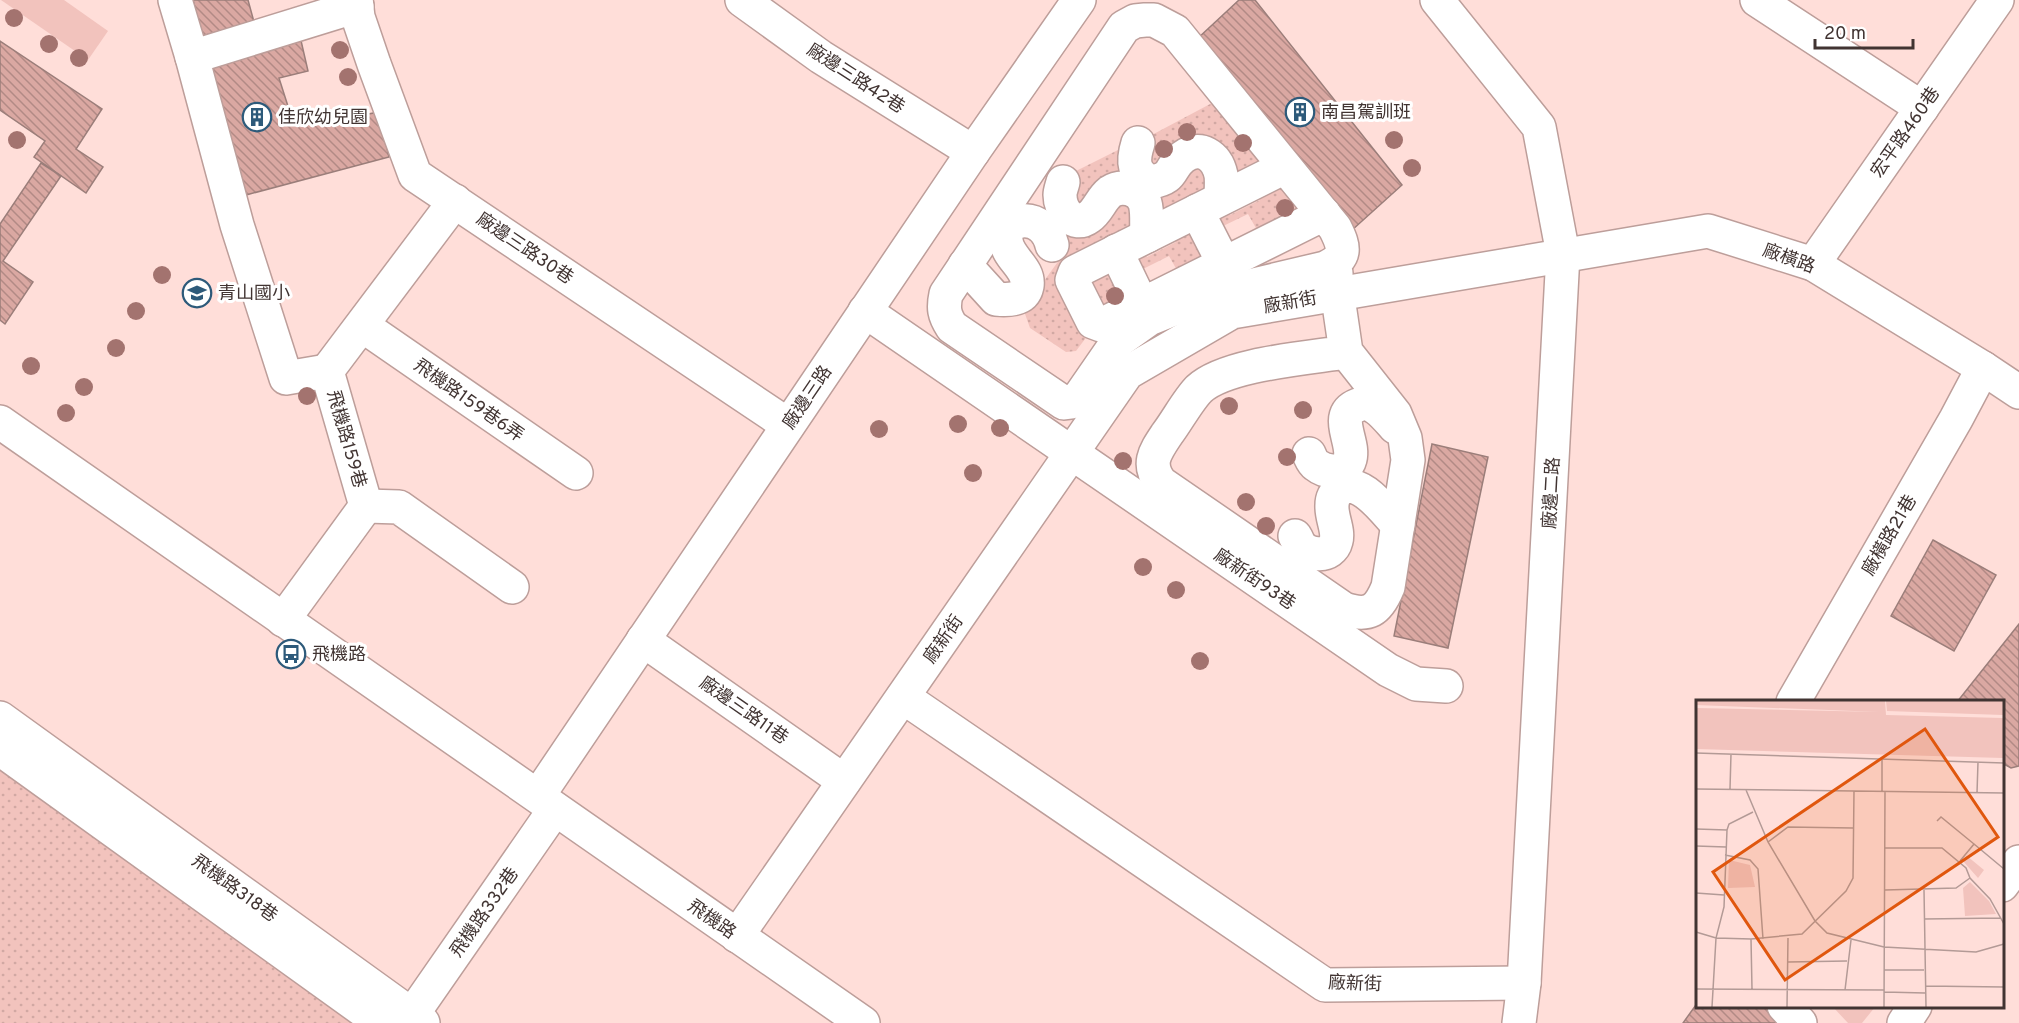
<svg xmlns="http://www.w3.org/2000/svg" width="2019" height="1023" viewBox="0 0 2019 1023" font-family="Overpass,'Noto Sans TC',sans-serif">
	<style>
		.grass { fill: url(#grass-dots) }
		.green { fill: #f2c3bd }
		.building { fill: url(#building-back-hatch); stroke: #9b7e7a; stroke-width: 1.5 }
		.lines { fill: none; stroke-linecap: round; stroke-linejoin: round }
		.minor-casing { stroke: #bd9e9a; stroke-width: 36 }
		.minor { stroke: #fff; stroke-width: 33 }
		.tree { fill: #a3736f }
		.labels { text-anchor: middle; stroke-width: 6; stroke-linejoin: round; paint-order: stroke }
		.street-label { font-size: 18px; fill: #413432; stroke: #fff }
		.poi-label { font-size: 18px; fill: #413432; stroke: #fff; text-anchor: start }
		.inset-road { fill: none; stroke: #b39a96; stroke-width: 1.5 }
		.view { fill: #e0570e; fill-opacity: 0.15; stroke: #e0570e; stroke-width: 3 }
		.inset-edge { fill: none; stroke: #413432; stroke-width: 3 }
	</style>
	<defs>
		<pattern id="grass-dots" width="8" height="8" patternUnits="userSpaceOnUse" patternTransform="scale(1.5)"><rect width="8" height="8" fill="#f2c3bd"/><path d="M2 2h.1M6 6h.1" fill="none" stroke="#d1a8a3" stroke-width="1.8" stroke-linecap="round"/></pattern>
		<pattern id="building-back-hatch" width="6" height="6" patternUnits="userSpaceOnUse" patternTransform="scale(1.5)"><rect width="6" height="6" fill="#daa8a2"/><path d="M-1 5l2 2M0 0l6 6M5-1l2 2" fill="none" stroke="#b28a85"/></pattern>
	</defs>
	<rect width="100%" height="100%" fill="#ffded9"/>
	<g class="grass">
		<polygon points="1212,103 1269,157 1229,183 1226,162 1150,169 1148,137"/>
		<polygon points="1126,146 1126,169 1077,209 1072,173"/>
		<polygon points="1200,164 1212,186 1156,221 1156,190"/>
		<polygon points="1284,174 1318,212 1257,230 1248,214 1219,228 1209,210 1224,203 1230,215 1260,200 1254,189"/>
		<polygon points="1127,196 1137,232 1068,268 1091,331 1076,351 1066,352 1030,328 1024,311 1028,303 1065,252 1061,232"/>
		<polygon points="1192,222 1209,257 1178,272 1169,256 1139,271 1130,253 1142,247 1147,257 1176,242 1172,233"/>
		<polygon points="1108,261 1134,298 1101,319 1080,276"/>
		<polygon points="0,764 359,1023 0,1023"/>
	</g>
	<g class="green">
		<polygon points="1,0 64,0 108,31 88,60"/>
		<polygon points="1833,1007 1875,1007 1862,1023 1848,1023"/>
	</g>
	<g class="building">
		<polygon points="193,0 248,0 254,22 202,36"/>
		<polygon points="1239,0 1255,0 1402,185 1351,231 1197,39"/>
		<polygon points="299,32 308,71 279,78 293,122 312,125 379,112 389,157 246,195 206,60"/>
		<polygon points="0,41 102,109 76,149 103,167 86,193 34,157 45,141 0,110"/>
		<polygon points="41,163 61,176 3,261 33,282 5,324 0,320 0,224"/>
		<polygon points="1432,444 1488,457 1448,648 1394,636"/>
		<polygon points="1933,540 1996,575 1954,651 1891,616"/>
		<polygon points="2019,624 2019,766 2011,768 2002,763 2002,702 1957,702"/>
		<polygon points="1698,1002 1698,1006 1784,1006 1803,1023 1683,1023"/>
	</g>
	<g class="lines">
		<g class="minor-casing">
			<g id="minor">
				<polyline points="175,0 192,57"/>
				<polyline points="356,0 358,17 374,64 415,175 788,425"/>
				<polyline points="742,0 821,57 973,152"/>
				<polyline points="1437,0 1539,127 1563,254 1524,983 1519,1023"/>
				<polyline points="1757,0 1922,108"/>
				<path d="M1145 20H1154L1175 31 1335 228C1345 248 1347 258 1325 268L1203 297 1149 319 1118 341 1080 396 1072 402 1064 403 952 327C944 315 943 308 946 294L1124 27 1135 21Z"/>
				<path d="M1138 143C1132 162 1133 173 1151 182 1176 178 1168 168 1183 157 1200 144 1217 156 1221 175 1222 182 1221 191 1221 198"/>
				<polyline points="1285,167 1075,272 1072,280 1093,322 1101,325 1324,214"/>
				<path d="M1063 182C1062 186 1060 191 1060 195 1060 210 1073 229 1089 217 1098 211 1101 199 1110 192 1122 184 1140 189 1145 203 1148 213 1146 226 1147 236"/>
				<polyline points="1197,211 1224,264"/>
				<polyline points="1116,251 1142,305"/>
				<polyline points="1813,264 1997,0"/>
				<path d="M965 265 996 299C1007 300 1024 301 1027 286 1030 268 1007 258 1006 240 1004 215 1044 212 1052 245"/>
				<path d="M1336 273V284L1346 352 1395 414 1405 438 1408 460 1388 587C1378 611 1369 617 1344 609L1161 483C1146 464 1155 452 1167 434 1177 421 1188 400 1199 389 1226 364 1308 358 1346 352"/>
				<polyline points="865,311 1388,670 1416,684 1446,686"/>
				<polyline points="363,326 576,473"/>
				<polyline points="327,371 286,378 237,225 192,57 357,6"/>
				<polyline points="0,422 863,1023"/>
				<path d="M1309 454C1311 458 1312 462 1316 465 1326 473 1346 475 1350 459 1355 441 1332 415 1358 405 1373 399 1386 417 1395 427"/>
				<polyline points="366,506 399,507 512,587"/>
				<path d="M1295 536C1297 539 1298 542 1299 544 1308 557 1332 558 1336 541 1339 530 1331 517 1332 505 1332 499 1335 493 1340 489 1360 476 1385 512 1398 525"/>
				<polyline points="283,620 366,506 327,371 455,201"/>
				<polyline points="643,640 844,781"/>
				<polyline points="903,697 1325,985 1524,983"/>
				<polyline points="1793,702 1956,419 1983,368"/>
				<polyline points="0,718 423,1023"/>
				<polyline points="0,749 381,1023"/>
				<polyline points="538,796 973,152 1079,0"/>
				<polyline points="2002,885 2019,862"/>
				<polyline points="737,936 1127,373 1232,312 1708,231 1813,264 1983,368 2019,392"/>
				<polyline points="1784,1006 1800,1023"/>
				<polyline points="412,1015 555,809"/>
				<polyline points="1904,1023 1915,1006"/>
			</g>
		</g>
		<use href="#minor" class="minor"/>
	</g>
	<g class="tree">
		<circle cx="14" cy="18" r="9"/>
		<circle cx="49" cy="44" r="9"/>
		<circle cx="340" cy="50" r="9"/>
		<circle cx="79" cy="58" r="9"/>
		<circle cx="348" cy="77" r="9"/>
		<circle cx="1187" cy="132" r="9"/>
		<circle cx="17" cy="140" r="9"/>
		<circle cx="1394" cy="140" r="9"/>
		<circle cx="1243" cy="143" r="9"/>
		<circle cx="1164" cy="149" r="9"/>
		<circle cx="1412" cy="168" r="9"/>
		<circle cx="1285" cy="208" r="9"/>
		<circle cx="162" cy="275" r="9"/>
		<circle cx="1115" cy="296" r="9"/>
		<circle cx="136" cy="311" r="9"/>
		<circle cx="116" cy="348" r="9"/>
		<circle cx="31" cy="366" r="9"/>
		<circle cx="84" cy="387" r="9"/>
		<circle cx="307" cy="396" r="9"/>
		<circle cx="1229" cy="406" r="9"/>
		<circle cx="1303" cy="410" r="9"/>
		<circle cx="66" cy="413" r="9"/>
		<circle cx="958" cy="424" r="9"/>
		<circle cx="1000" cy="428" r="9"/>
		<circle cx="879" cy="429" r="9"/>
		<circle cx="1287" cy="457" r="9"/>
		<circle cx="1123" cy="461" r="9"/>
		<circle cx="973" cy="473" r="9"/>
		<circle cx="1246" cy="502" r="9"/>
		<circle cx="1266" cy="526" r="9"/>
		<circle cx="1143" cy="567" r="9"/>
		<circle cx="1176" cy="590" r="9"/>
		<circle cx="1200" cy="661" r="9"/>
	</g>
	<defs>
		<g id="building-ring" transform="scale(1.5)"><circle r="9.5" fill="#fff" stroke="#2d5a7a" stroke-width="1.5"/><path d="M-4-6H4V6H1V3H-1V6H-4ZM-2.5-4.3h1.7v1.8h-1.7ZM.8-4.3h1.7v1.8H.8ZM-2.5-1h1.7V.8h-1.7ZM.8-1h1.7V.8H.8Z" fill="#2d5a7a"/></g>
		<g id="school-ring" transform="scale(1.5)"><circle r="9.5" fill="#fff" stroke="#2d5a7a" stroke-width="1.5"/><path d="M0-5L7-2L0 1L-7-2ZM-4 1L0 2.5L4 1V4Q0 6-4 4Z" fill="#2d5a7a"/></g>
		<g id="bus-ring" transform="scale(1.5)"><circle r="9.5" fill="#fff" stroke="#2d5a7a" stroke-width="1.5"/><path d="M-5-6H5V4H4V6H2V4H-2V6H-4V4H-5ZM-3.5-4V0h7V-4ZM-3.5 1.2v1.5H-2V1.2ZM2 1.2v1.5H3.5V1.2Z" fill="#2d5a7a"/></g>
	</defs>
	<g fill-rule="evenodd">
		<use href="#building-ring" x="1300" y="112"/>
		<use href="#building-ring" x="257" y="117"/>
		<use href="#school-ring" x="197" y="293"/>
		<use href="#bus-ring" x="291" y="654"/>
	</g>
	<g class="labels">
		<g class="street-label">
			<text transform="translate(856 78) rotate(33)" y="6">廠邊三路42巷</text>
			<text transform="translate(1905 132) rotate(-55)" y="6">宏平路460巷</text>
			<text transform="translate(525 248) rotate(34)" y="6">廠邊三路30巷</text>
			<text transform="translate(1789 258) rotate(20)" y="6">廠橫路</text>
			<text transform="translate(1290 302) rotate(-10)" y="6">廠新街</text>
			<text transform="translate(807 397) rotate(-56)" y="6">廠邊三路</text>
			<text transform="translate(469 400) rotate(35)" y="6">飛機路159巷6弄</text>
			<text transform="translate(347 439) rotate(74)" y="6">飛機路159巷</text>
			<text transform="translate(1551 493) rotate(-87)" y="6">廠邊二路</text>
			<text transform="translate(1889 535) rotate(-60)" y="6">廠橫路21巷</text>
			<text transform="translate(1255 579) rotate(34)" y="6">廠新街93巷</text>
			<text transform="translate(943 639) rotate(-55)" y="6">廠新街</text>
			<text transform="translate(744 710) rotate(35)" y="6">廠邊三路11巷</text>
			<text transform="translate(235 888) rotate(36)" y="6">飛機路318巷</text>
			<text transform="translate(484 912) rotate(-55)" y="6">飛機路332巷</text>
			<text transform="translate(712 919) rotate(35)" y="6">飛機路</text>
			<text transform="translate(1355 983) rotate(2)" y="6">廠新街</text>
		</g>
		<g class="poi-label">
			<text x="1321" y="118">南昌駕訓班</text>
			<text x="278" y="123">佳欣幼兒園</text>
			<text x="218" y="299">青山國小</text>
			<text x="312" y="660">飛機路</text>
		</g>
	</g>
	<g transform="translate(1696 700)">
		<rect width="308" height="308" fill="#ffded9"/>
		<path d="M0 1H189L190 15 307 18V58L0 49V8L184 12 0 5ZM190 1H307V15L191 11Z" fill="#f2c3bd"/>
		<path d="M271 156 288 170 282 178 267 161ZM33 160 54 165 59 187 32 188ZM274 182 293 201 300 214 269 216 267 188Z" fill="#f2c3bd"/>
		<path class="inset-road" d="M0 53 308 63M0 89 308 93M34 89 35 54M50 90 72 142 119 221 131 233 188 247 280 252 308 244M186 91V59M281 93 282 62M241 121 245 117 278 144 264 161M0 129 31 130 33 124 57 112M72 142 92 127 157 128M278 144 308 169M0 146 30 147M189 148H246L270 168 274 178 294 199 308 224M29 155 54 160 62 169 67 239M189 190 260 188 274 178M228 190 230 307M0 193 28 195M228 219 305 218M0 232 20 238 55 239 106 234 150 191 157 178 158 91M55 239 56 289M92 262 151 261M188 270H228M229 286 308 287M0 289 188 290M149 290 155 240M188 292 229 293M16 307 20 238 28 207 31 130M91 307 92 238M188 307 189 91"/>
		<path class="view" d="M229 29 302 137 89 280 17 172Z"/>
		<rect width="308" height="308" class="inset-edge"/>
	</g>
	<path d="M1815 39v9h98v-9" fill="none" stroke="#413432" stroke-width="3"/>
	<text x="1824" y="39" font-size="18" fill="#413432" stroke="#ffffff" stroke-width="4.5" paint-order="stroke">20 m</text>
</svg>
